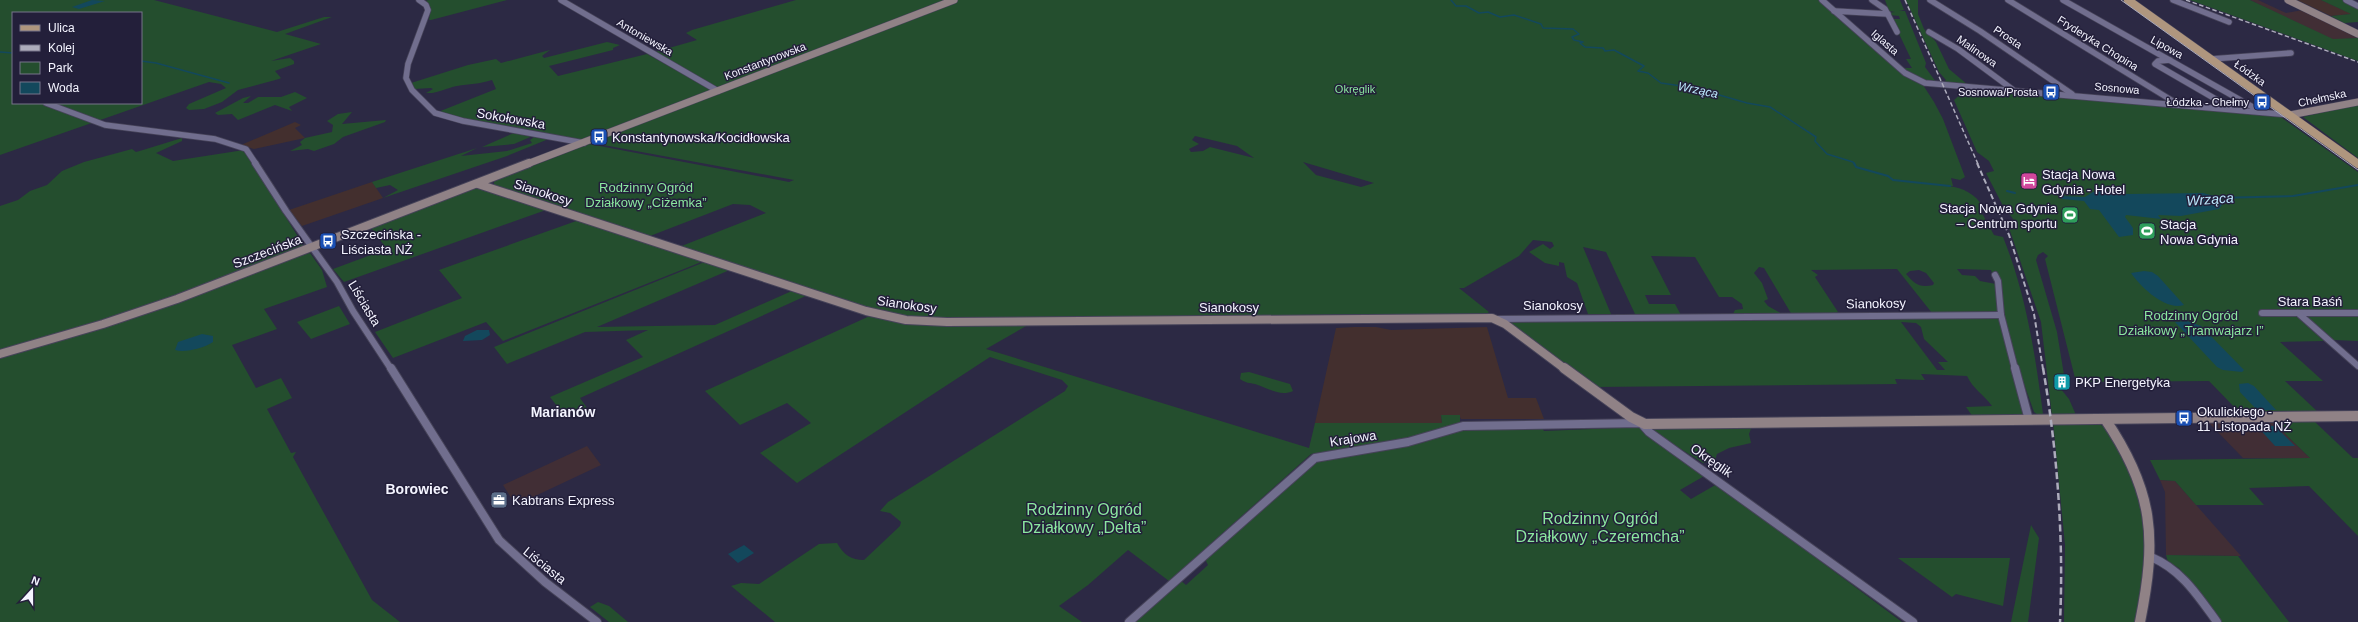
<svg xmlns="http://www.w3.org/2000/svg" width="2358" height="622" viewBox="0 0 2358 622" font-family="Helvetica,sans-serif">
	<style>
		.commercial { fill: #412e35 }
		.industrial { fill: #432f2e }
		.green { fill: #244e2e; fill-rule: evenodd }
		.water { fill: #13485c }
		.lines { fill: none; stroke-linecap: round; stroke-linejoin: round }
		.stream-far1 { stroke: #13485c; stroke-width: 1.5 }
		.stream { stroke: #13485c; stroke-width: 2 }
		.street-far2-casing { stroke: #464359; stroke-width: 7 }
		.street-far1-casing { stroke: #464359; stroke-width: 8 }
		.street-casing { stroke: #464359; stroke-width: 10 }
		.secondary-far2-casing { stroke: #464359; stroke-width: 8 }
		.secondary-far1-casing { stroke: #464359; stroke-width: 10 }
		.secondary-casing { stroke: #464359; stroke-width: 12 }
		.primary-casing { stroke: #464359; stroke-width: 9 }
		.street-far2 { stroke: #716e8e; stroke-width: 5.5 }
		.street-far1 { stroke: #716e8e; stroke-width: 6 }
		.street { stroke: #716e8e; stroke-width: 8 }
		.secondary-far2 { stroke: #908286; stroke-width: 7 }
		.secondary-far1 { stroke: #908286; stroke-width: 8 }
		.secondary { stroke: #908286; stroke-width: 10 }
		.primary { stroke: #af967e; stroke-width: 8 }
		.tram { stroke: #adacbc; stroke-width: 1 }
		.rail-far2 { stroke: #adacbc; stroke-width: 1.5; stroke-dasharray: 4.5 2.5; stroke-linecap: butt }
		.rail-far1 { stroke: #adacbc; stroke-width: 2; stroke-dasharray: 5.5 3; stroke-linecap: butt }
		.rail { stroke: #adacbc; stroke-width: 2.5; stroke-dasharray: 7 3.5; stroke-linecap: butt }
		.labels { text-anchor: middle; stroke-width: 3; stroke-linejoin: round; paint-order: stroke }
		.far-street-label { font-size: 11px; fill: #f4f4ff; stroke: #231f3a }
		.far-park-label { font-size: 11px; fill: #8be89f; stroke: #231f3a }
		.far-poi-label { font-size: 11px; fill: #f4f4ff; stroke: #231f3a; text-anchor: end }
		.far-water-label { font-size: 12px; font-style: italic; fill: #bbe8fc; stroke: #231f3a }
		.street-label { font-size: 13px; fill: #f4f4ff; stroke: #231f3a }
		.poi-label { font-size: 13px; fill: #f4f4ff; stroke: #231f3a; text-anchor: start }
		.park-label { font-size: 13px; fill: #8be89f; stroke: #231f3a }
		.water-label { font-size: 14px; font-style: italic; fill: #bbe8fc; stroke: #231f3a }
		.neighbourhood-label { font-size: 14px; font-weight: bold; fill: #f4f4ff; stroke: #231f3a }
		.near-park-label { font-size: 16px; fill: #8be89f; stroke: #231f3a }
	</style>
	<rect width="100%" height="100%" fill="#2c2944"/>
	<g class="commercial">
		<polygon points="2250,0 2258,0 2286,13 2303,10 2358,38 2333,40"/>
		<polygon points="2272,421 2310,458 2243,458 2208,422"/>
		<polygon points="587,446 601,465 533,497 513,501 503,485"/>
		<polygon points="2160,480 2175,481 2241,556 2166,555 2165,492"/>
	</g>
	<g class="industrial">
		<polygon points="2297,0 2321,0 2352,14 2331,16"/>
		<polygon points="295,122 301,125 295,128 305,138 254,149 241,145"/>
		<polygon points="372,182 383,198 302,226 289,210"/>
		<polygon points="1354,327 1376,327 1391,330 1487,327 1508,398 1536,398 1544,419 1461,419 1459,415 1441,415 1442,423 1315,423 1336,328"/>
	</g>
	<g class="green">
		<path d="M0 0H154L277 32 324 17H332L285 34 321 44 271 61 290 58 294 61V64L275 71 281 78 279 79 238 90 222 102 204 109 189 110 186 108 189 104 226 88 221 84 209 82 0 155ZM13 13H141V103H13Z"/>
		<polygon points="429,0 507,0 431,20 429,20 431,8 425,1"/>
		<path d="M796 0H1818L1906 77 1923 85 1934 102 1943 119 1965 177 1960 180 1951 178 1953 186H1949C1963 188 1976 194 1983 207L1978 211 1983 215 1994 235 2003 237C2026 294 2035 353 2043 414L2038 415 2034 412 2023 381 2024 415 1973 417 1966 407 1992 406C1984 395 1973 389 1967 376L1921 374 1925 380 1895 379 1897 384 1594 387 1508 321 1956 317 2002 318 1932 313 1897 269 1811 270 1818 275 1815 277 1838 312 1833 314 1792 315 1764 268 1759 267 1754 273 1762 283 1768 299 1764 301 1768 306 1782 314H1733L1735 310 1743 309 1742 304 1732 297H1719L1695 257 1651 256 1671 295H1645L1649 304H1675L1681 315 1635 314 1606 252 1583 247 1611 314H1588L1577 283 1567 277 1564 263 1559 262V266L1545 263 1529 252 1543 244 1550 249 1554 246 1552 242 1533 240 1519 256 1464 288H1459L1489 312 1484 316H1382L1368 314 1295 315 1291 317 918 318 879 311 679 247 766 213 750 205 733 204 650 236 494 186V182L499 179 589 144 789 182 794 180 473 121 438 112 496 89 492 80C480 84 469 84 457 86 446 88 437 94 426 93L433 89 431 88 414 89 411 83 468 65 496 59 501 63 550 50 542 56 544 58 607 42 620 45 613 48V50L549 66 558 76 647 54 699 83 704 81 655 52 697 40 686 33 692 30ZM1195 136 1237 146 1254 158 1210 147 1203 151 1191 152 1189 149 1199 144 1192 140ZM1303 162 1374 183 1361 187 1316 175ZM1957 269 1991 270 1996 284 1980 281 1975 276 1962 275ZM1919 270 1926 273 1934 283 1933 285C1919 288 1915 284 1906 274L1910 271ZM1901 322 1916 323 1921 327 1924 339 1948 362H1938L1945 370H1937Z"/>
		<polygon points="1885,0 1900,0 1904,10 1899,11 1905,11 1926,63 1925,67 1936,82 1921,80 1902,68 1912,68 1906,59 1911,59 1892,19 1900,19 1899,16 1890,15 1888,13 1895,12 1889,11"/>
		<polygon points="1906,0 1918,0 1918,14 1924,29 1936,42 1949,69 1968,85 1943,83 1946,80 1939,72"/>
		<polygon points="2190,0 2250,0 2333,39 2358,38 2358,61"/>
		<polygon points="2321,0 2344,0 2358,7 2358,22 2344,23 2331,16 2351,14"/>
		<polygon points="1967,89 2278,115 2358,172 2358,309 2260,311 2266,316 2297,317 2324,341 2280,342 2323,381 2285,381 2319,413 2241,414 2209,381 2076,382 2045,259 2048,256 2043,252 2038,255 2036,260 2057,332 2065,381 2059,379 2058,382 2064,385 2060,388 2069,399 2076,415 2052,416 2041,322 2007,222 2016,223 2002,204 1986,173 1994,171 1989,161 1977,152 1954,100 1961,94 1959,90 1969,94"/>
		<polygon points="295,92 307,98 289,107 292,111 275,105 238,120 232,114 218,115 215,113 243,98 251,96 243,103 248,103 258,97 281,97"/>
		<polygon points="2358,104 2358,158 2303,117"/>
		<polygon points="352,112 342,124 386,120 385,122 343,137 334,144 314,151 308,149 290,151 302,145 300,142 305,138 332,132 333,125 327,121 338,114"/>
		<polygon points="516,132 535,135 514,144 482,147"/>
		<polygon points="537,135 551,138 507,156 383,198 398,190 390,185 376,188 372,182 477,148 461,156 507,151 532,143 530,140"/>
		<polygon points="182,138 182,141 156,153 173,161 244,150 305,248 288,259 310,253 322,270 327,287 264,309 277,329 232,345 256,388 281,378 292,398 267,409 291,453 296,452 293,457 372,600 400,622 0,622 0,206 18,200 30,191 47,185 62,171 84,162 132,149 136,152 143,150"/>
		<polygon points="476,188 546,210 344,282 333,269 387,249 370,227"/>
		<polygon points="579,220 704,261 503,341 486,322 393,358 375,332 462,298 439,270"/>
		<polygon points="707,261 732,269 597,327 715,325 794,290 808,295 580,398 587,408 566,418 550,397 643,357 626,340 648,330 585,332 507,364 494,347"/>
		<polygon points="339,306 350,324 311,339 297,322"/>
		<polygon points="2358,314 2358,341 2334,340 2306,316"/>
		<path d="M872 315 1028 325 986 349 1309 448 1315 423H1442L1441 415H1460V424L1415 437 1311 454 1169 581 1128 550 1088 585 1059 606 1082 622H775L731 586 741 583 759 584 819 544 837 543C844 555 851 560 864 560L900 526 901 522 890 513 880 511 888 502 1065 391 1068 386 1062 380 990 357 797 483 760 453 811 423 787 403 740 425 705 391Z"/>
		<path d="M1249 372 1290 384 1293 391C1280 397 1268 388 1255 384 1250 383 1245 383 1240 379L1241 373Z"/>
		<polygon points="2053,421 2098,423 2104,427 2123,455 2144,509 2146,566 2135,622 2064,622 2065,545"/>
		<polygon points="2272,421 2315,422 2353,458 2358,458 2358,536 2309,486 2249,488 2264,505 2196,505 2175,481 2160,480 2150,460 2310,458"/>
		<polygon points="1649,426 1752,426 1749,434 1751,443 1729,448 1717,454 1715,460 1703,463 1649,429"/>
		<polygon points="1640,427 1706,475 1680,490 1691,499 1717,484 1902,622 1131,622 1179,579 1186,585 1208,565 1205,559 1319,459 1422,443 1462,428 1542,428 1544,431"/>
		<polygon points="2031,525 2039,538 2028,622 2011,622"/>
		<polygon points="2166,555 2238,556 2289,622 2221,622 2179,568 2168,562"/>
		<polygon points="1898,558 2010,558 2003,606 1956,594 1952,597"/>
		<polygon points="598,602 609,606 628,622 609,622 590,607"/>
	</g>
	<g class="water">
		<polygon points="92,0 105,1 79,9 72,7"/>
		<polygon points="2100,191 2128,194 2203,193 2215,196 2222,205 2219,209 2181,216 2158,215 2161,219 2126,215 2125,217 2133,228 2133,235 2119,237 2099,210 2090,209 2084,201 2062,199 2059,196 2085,197 2093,192"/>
		<path d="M2144 271 2152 272 2158 276 2184 305C2165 311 2141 287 2131 273Z"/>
		<polygon points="2187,321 2201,326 2244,370 2242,372 2223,370 2217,367 2175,322"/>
		<polygon points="477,330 489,330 490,335 482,340 463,341 465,336"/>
		<path d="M202 334 213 336V342C204 348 185 353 175 350L178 342Z"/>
		<polygon points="2248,383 2254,386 2276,410 2257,410 2240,392 2239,384"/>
		<polygon points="2256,425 2275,426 2295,446 2275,446"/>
		<polygon points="744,545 754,553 738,563 728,554"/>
	</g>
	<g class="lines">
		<g class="stream-far1">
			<polyline points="1451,0 1456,6 1466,6 1479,13 1488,12 1500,17 1514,15 1541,24 1543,28 1573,29 1579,34 1572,37 1574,40 1583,42 1580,43 1585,47 1603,48 1605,51 1614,50 1644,66 1638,71 1648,73 1661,83 1695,88 1747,103 1770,107 1816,137 1815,141 1827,154 1853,162 1854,164"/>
			<polyline points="0,52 13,53"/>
			<polyline points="141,61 156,63 229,83"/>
		</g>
		<g class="stream">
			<polyline points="1854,163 1856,167 1888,176 1893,180 1950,186"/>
			<polyline points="2007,191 2015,193"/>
			<polyline points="2214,198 2293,196 2358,185"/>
		</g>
		<g class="street-far2-casing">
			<g id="street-far2">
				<polyline points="419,0 426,5 428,10 408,64 406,78 412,90 435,113 463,121 584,143"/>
				<polyline points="561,0 718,91"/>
				<polyline points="1822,0 1905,73 1925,83 2290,115"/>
				<polyline points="1872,0 1885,9 1897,32"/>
				<polyline points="1930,0 1980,31 2072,94"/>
				<polyline points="2008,0 2176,103"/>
				<polyline points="2063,0 2258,110"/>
				<polyline points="2173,0 2229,22"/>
				<polyline points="2346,0 2358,6"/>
				<polyline points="1834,11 1888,14"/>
				<polyline points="1929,32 1958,49 2012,89"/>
				<polyline points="2211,59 2291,53"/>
				<polyline points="2170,60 2158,61 2155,64 2231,108"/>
				<polyline points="46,103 105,125 215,139 246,149 256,164"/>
			</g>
		</g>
		<g class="street-far1-casing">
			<g id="street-far1">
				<polyline points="255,163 286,211 337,282 353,311 391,369"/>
				<polyline points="1995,275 1998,281 2001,315 2015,369"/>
				<polyline points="2262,313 2358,313"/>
				<polyline points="2298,313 2358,366"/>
				<polyline points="1496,319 2001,315"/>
			</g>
		</g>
		<g class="street-casing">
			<g id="street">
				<polyline points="391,368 499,540 545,582 597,622"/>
				<polyline points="2015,368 2029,420"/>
				<path d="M2151 557C2182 570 2198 596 2217 622"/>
				<polyline points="1129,622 1315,458 1408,442 1463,426 1641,423 1649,432 1913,622"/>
			</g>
		</g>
		<g class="secondary-far2-casing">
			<g id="secondary-far2">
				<polyline points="2288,0 2358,34"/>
				<polyline points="2290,115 2358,102"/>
				<polyline points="527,164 954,0"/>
			</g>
		</g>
		<g class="secondary-far1-casing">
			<g id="secondary-far1">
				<polyline points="478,184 866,311 906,320 947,322 1492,318 1505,324 1565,369"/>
				<polyline points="0,354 103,324 177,299 529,163"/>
			</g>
		</g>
		<g class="secondary-casing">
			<g id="secondary">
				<polyline points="1564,368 1631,417 1645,424 2358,416"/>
				<path d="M2105 419C2154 491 2157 538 2140 622"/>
			</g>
		</g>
		<g class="primary-casing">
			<polyline id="primary" points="2128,0 2358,164"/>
		</g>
		<use href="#street-far2" class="street-far2"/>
		<use href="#street-far1" class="street-far1"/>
		<use href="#street" class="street"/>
		<use href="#secondary-far2" class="secondary-far2"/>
		<use href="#secondary-far1" class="secondary-far1"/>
		<use href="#secondary" class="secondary"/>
		<use href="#primary" class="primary"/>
		<polyline class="tram" points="2121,0 2358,170"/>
		<g class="rail-far2">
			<polyline points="1905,0 1978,164"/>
			<polyline points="2186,0 2358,62"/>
		</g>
		<polyline class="rail-far1" points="1977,163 2009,235 2034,314 2043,369"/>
		<path class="rail" d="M2043 368C2057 449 2064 539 2060 622"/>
	</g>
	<defs>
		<g id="bus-square" transform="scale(0.9)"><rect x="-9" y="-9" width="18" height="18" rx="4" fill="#1a4fb4" stroke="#231f3a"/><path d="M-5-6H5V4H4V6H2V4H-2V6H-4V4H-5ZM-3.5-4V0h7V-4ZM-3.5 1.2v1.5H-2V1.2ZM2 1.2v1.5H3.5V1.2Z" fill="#fff"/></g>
		<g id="hotel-square" transform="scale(0.9)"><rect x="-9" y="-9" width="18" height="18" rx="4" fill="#d1479c" stroke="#231f3a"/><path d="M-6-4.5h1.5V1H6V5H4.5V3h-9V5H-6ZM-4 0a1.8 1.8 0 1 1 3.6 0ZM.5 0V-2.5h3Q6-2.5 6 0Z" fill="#fff"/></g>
		<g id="stadium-square" transform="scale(0.9)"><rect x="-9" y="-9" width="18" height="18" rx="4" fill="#2e9e5b" stroke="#231f3a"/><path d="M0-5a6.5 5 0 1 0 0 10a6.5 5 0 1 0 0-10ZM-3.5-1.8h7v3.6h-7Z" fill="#fff"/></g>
		<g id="building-square" transform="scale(0.9)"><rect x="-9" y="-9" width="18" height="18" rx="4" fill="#0f9aa8" stroke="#231f3a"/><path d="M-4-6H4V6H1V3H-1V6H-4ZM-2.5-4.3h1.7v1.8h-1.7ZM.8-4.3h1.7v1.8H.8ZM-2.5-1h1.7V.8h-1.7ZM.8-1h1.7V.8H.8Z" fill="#fff"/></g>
		<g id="office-square" transform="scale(0.9)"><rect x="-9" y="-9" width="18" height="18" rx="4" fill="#5c6f8a" stroke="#231f3a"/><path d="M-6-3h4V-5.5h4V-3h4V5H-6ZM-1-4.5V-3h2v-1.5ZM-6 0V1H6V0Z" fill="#fff"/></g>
	</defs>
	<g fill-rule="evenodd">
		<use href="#bus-square" x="2051" y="92"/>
		<use href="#bus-square" x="2262" y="102"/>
		<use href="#bus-square" x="599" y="137"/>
		<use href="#hotel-square" x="2029" y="181"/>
		<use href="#stadium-square" x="2070" y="215"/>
		<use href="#stadium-square" x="2147" y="231"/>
		<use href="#bus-square" x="328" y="241"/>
		<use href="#building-square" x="2062" y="382"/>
		<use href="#bus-square" x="2184" y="418"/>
		<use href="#office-square" x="499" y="500"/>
	</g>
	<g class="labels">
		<g class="far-street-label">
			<text transform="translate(645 37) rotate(30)" y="4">Antoniewska</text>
			<text transform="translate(2008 37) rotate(34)" y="4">Prosta</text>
			<text transform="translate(1885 42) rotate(41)" y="4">Iglasta</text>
			<text transform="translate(2098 43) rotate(32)" y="4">Fryderyka Chopina</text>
			<text transform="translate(2167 47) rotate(29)" y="4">Lipowa</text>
			<text transform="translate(1977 51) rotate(35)" y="4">Malinowa</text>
			<text transform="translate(765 61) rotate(-21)" y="4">Konstantynowska</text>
			<text transform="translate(2250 73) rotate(35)" y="4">Łódzka</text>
			<text transform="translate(2117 88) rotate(5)" y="4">Sosnowa</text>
			<text transform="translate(2322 98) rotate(-12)" y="4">Chełmska</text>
		</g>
		<g class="far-park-label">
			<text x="1355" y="93">Okręglik</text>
		</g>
		<g class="far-poi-label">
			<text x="2038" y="96">Sosnowa/Prosta</text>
			<text x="2249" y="106">Łódzka - Chełmy</text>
		</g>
		<g class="far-water-label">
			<text transform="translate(1698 90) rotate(12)" y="4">Wrząca</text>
		</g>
		<g class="street-label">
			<text transform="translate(511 118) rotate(10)" y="5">Sokołowska</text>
			<text transform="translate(543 192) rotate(18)" y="5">Sianokosy</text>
			<text transform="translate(267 251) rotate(-21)" y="5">Szczecińska</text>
			<text x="2310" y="306">Stara Baśń</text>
			<text transform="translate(365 303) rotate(59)" y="5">Liściasta</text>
			<text transform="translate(1876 303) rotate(-1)" y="5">Sianokosy</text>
			<text transform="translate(907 304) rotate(8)" y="5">Sianokosy</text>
			<text x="1553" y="310">Sianokosy</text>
			<text x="1229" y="312">Sianokosy</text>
			<text transform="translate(1353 438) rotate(-9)" y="5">Krajowa</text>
			<text transform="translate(1712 460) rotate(35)" y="5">Okręglik</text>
			<text transform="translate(545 565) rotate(39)" y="5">Liściasta</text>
		</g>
		<g class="poi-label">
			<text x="612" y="142">Konstantynowska/Kocidłowska</text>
			<text x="2042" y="179">Stacja Nowa<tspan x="2042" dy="15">Gdynia - Hotel</tspan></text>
			<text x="2057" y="213" text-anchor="end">Stacja Nowa Gdynia<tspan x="2057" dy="15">– Centrum sportu</tspan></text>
			<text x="2160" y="229">Stacja<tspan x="2160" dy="15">Nowa Gdynia</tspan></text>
			<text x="341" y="239">Szczecińska -<tspan x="341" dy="15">Liściasta NŻ</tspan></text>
			<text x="2075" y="387">PKP Energetyka</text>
			<text x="2197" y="416">Okulickiego -<tspan x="2197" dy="15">11 Listopada NŻ</tspan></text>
			<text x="512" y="505">Kabtrans Express</text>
		</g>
		<g class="park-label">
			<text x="646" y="192">Rodzinny Ogród<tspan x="646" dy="15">Działkowy „Ciżemka”</tspan></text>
			<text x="2191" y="320">Rodzinny Ogród<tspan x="2191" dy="15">Działkowy „Tramwajarz I”</tspan></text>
		</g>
		<g class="water-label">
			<text transform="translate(2210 199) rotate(-4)" y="5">Wrząca</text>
		</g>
		<g class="neighbourhood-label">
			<text x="563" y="417">Marianów</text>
			<text x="417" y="494">Borowiec</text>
		</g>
		<g class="near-park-label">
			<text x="1084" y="515">Rodzinny Ogród<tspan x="1084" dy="18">Działkowy „Delta”</tspan></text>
			<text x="1600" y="524">Rodzinny Ogród<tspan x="1600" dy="18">Działkowy „Czeremcha”</tspan></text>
		</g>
	</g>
	<rect x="12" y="12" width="130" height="92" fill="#231f3a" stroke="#777489"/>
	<rect x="20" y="25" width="20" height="6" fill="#af967e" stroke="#777489"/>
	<text x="48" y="32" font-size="12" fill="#f4f4ff">Ulica</text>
	<rect x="20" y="45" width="20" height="6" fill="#adacbc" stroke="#777489"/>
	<text x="48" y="52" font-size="12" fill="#f4f4ff">Kolej</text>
	<rect x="20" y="62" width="20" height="12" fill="#244e2e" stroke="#777489"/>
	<text x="48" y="72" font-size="12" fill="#f4f4ff">Park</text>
	<rect x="20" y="82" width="20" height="12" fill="#13485c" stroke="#777489"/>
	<text x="48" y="92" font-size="12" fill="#f4f4ff">Woda</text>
	<g transform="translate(32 590) rotate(21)" stroke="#231f3a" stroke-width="3" paint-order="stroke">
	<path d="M0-3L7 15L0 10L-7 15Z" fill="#f4f4ff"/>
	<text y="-6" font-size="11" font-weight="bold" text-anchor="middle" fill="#f4f4ff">N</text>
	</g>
</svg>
